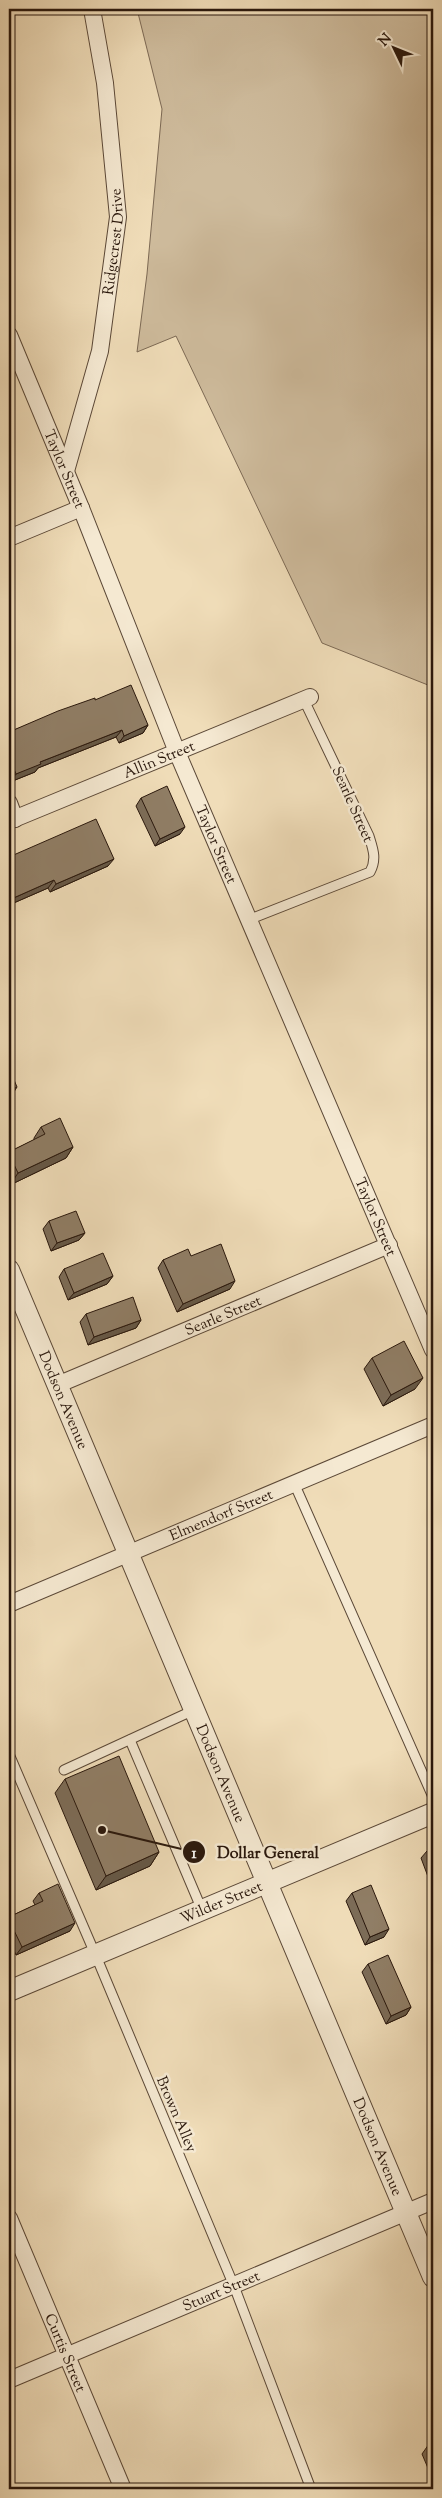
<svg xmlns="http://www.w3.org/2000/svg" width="442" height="2498" viewBox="0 0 442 2498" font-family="'Sorts Mill Goudy',serif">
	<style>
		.green { fill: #cebb9c; stroke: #7c6954 }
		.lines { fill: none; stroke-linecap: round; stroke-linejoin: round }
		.service-casing { stroke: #5b4837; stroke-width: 11 }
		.minor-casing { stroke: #5b4837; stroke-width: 18 }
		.tertiary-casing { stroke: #5b4837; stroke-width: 22 }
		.service { stroke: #f5e9d2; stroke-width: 9 }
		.minor { stroke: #f5e9d2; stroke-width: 16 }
		.tertiary { stroke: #f5e9d2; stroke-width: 20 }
		.wall { fill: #7c6c58; stroke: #29170c }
		.shaded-wall { fill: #655847; stroke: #29170c }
		.building { fill: #907e66; stroke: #29170c }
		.labels { text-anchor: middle; stroke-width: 5; stroke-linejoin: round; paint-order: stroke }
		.street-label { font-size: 15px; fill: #29170c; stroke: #f5e9d2 }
		.leader { fill: none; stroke: #29170c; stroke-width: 2 }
		.callout-dot { fill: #29170c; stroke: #f5e9d2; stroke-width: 2 }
		.mark-label { font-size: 15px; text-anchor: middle; font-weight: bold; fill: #fff }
		.callout-label { font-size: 16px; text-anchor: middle; font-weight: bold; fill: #29170c; stroke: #f5e9d2; stroke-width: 5; stroke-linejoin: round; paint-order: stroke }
	</style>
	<rect width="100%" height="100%" fill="#f0ddb9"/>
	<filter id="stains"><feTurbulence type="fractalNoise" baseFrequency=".004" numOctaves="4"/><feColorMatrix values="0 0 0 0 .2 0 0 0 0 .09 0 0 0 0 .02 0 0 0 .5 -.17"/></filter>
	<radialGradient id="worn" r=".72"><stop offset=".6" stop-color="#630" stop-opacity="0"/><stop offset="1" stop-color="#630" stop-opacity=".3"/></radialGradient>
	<polygon class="green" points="137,9 433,9 433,687 322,643 176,336 137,352 147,274 162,109"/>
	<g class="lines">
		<g class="service-casing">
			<g id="service">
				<path d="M248 920 370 872C377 859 373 849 369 836L304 700"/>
				<polyline points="294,1483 433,1797"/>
				<polyline points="130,1740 202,1910"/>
				<polyline points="9,1754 96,1956 234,2286 311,2489"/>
				<polyline points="64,1770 194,1710"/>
			</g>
		</g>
		<g class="minor-casing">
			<g id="minor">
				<path id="s1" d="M9 335 81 508 177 752 433 1350"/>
				<path id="s2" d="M66 471 100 351 118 217 105 83 92 9"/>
				<polyline points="9,538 81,508"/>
				<polyline points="9,803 15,819"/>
				<path id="s3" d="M9 821 310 697"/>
				<path id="s4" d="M57 1385 389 1245"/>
				<path id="s5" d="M9 1604 433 1425"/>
				<path id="s6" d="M9 2218 123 2489"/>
				<path id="s7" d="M9 2380 433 2201"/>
			</g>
		</g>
		<g class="tertiary-casing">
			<g id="tertiary">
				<path id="s8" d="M9 1270 433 2277"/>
				<path id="s9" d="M9 1991 433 1813"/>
			</g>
		</g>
		<use href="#service" class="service"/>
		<use href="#minor" class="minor"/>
		<use href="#tertiary" class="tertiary"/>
	</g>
	<g class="wall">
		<polygon points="95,700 148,725 143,733 119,743 116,737 38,768 35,772 10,782 9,778 9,732"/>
		<polygon points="141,798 180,834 155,846 136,806"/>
		<polygon points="9,857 108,866 50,892 48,888 9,905"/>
		<polygon points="41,1127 73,1147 66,1158 10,1185 9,1182 9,1152 34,1140 34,1138"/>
		<polygon points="49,1221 85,1233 79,1240 51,1251 43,1229"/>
		<polygon points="191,1256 230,1289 177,1312 158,1268 163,1260"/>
		<polygon points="64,1269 113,1276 107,1284 68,1300 59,1277"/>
		<polygon points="86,1314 141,1320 136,1328 88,1345 80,1322"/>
		<polygon points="372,1358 415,1389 383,1406 364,1369"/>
		<polygon points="65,1779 159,1852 150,1866 96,1890 55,1793"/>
		<polygon points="433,1848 433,1890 421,1858 427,1851"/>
		<polygon points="39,1893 70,1931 16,1955 9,1939 9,1917 35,1905 33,1901"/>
		<polygon points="352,1893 384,1937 365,1945 346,1901"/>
		<polygon points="368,1964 411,2007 406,2015 386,2024 362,1972"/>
		<polygon points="433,2442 433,2480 422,2454 429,2444"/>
	</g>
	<g class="shaded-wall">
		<polygon points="148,725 143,733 119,743 124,736"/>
		<polygon points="122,730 116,737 38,768 35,772 10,782 16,774 40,762"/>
		<polygon points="185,827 180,834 155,846 160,839"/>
		<polygon points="114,859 108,866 50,892 56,884"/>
		<polygon points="54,880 48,888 9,905 9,900"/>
		<polygon points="17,1087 12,1095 9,1096 9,1091"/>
		<polygon points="73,1147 66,1158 10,1185 18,1173"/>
		<polygon points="85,1233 79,1240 51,1251 57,1243"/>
		<polygon points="113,1276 107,1284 68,1300 74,1293"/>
		<polygon points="235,1281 230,1289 177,1312 183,1304"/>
		<polygon points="141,1320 136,1328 88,1345 94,1337"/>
		<polygon points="423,1378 415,1389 383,1406 391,1395"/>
		<polygon points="159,1852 150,1866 96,1890 106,1876"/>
		<polygon points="75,1923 70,1931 16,1955 22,1947"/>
		<polygon points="389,1929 384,1937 365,1945 370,1937"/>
		<polygon points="411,2007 406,2015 386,2024 391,2016"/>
	</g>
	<g class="building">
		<polygon points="131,685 148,725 124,736 122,730 40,762 41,764 16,774 9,756 9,732 58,711 95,698 95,700"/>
		<polygon points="167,786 185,827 160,839 141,798"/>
		<polygon points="96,819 114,859 56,884 54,880 9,900 9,857"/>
		<polygon points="9,1068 17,1087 9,1091"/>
		<polygon points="60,1118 73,1147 18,1173 9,1154 9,1152 45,1134 41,1127"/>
		<polygon points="76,1211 85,1233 57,1243 49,1221"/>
		<polygon points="221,1244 235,1281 183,1304 163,1260 188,1249 191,1256"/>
		<polygon points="103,1253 113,1276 74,1293 64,1269"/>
		<polygon points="133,1297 141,1320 94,1337 86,1314"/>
		<polygon points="404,1341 423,1378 391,1395 372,1358"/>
		<polygon points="119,1756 159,1852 106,1876 65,1779"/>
		<polygon points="433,1848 433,1868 427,1851"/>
		<polygon points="58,1884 75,1923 22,1947 9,1920 9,1917 43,1901 39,1893"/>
		<polygon points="371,1885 389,1929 370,1937 352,1893"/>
		<polygon points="388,1955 411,2007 391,2016 368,1964"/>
		<polygon points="433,2442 433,2455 429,2444"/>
	</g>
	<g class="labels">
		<g class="street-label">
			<text dy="5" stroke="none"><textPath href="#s2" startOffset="235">Ridgecrest Drive</textPath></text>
			<text dy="5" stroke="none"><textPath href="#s1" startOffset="145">Taylor Street</textPath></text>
			<text dy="5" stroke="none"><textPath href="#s3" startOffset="162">Allin Street</textPath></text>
			<text transform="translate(353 804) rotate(66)" y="5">Searle Street</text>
			<text dy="5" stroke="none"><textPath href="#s1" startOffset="550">Taylor Street</textPath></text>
			<text dy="5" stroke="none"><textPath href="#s1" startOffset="955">Taylor Street</textPath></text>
			<text dy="5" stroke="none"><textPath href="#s4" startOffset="180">Searle Street</textPath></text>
			<text dy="5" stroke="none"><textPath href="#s8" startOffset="141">Dodson Avenue</textPath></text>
			<text dy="5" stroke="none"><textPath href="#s5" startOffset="230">Elmendorf Street</textPath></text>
			<text dy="5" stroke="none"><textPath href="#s8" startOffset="546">Dodson Avenue</textPath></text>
			<text dy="5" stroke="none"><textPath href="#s9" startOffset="230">Wilder Street</textPath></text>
			<text transform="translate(177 2114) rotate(67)" y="5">Brown Alley</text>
			<text dy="5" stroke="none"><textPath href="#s8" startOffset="951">Dodson Avenue</textPath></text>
			<text dy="5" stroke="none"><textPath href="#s7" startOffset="230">Stuart Street</textPath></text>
			<text dy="5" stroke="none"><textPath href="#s6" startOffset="146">Curtis Street</textPath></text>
		</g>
	</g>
	<path class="leader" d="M102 1830L194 1852"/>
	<g class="callout-dot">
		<circle cx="102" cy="1830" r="5"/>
		<circle cx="194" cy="1852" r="12"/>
	</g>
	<g class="mark-label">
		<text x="194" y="1858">1</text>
	</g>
	<g class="callout-label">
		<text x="268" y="1858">Dollar General</text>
	</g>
	<rect width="442" height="2498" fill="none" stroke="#f0ddb9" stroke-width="30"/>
	<rect x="10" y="10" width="422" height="2478" fill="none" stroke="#29170c" stroke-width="2.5"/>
	<rect x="15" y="15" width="412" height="2468" fill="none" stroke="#29170c"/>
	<g transform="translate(394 48) rotate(313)" stroke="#f5e9d2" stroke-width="4" paint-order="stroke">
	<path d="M0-4L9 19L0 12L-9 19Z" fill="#29170c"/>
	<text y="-8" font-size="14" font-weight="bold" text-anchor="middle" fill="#29170c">N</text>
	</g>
	<rect width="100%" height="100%" filter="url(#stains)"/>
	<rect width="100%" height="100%" fill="url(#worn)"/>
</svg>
